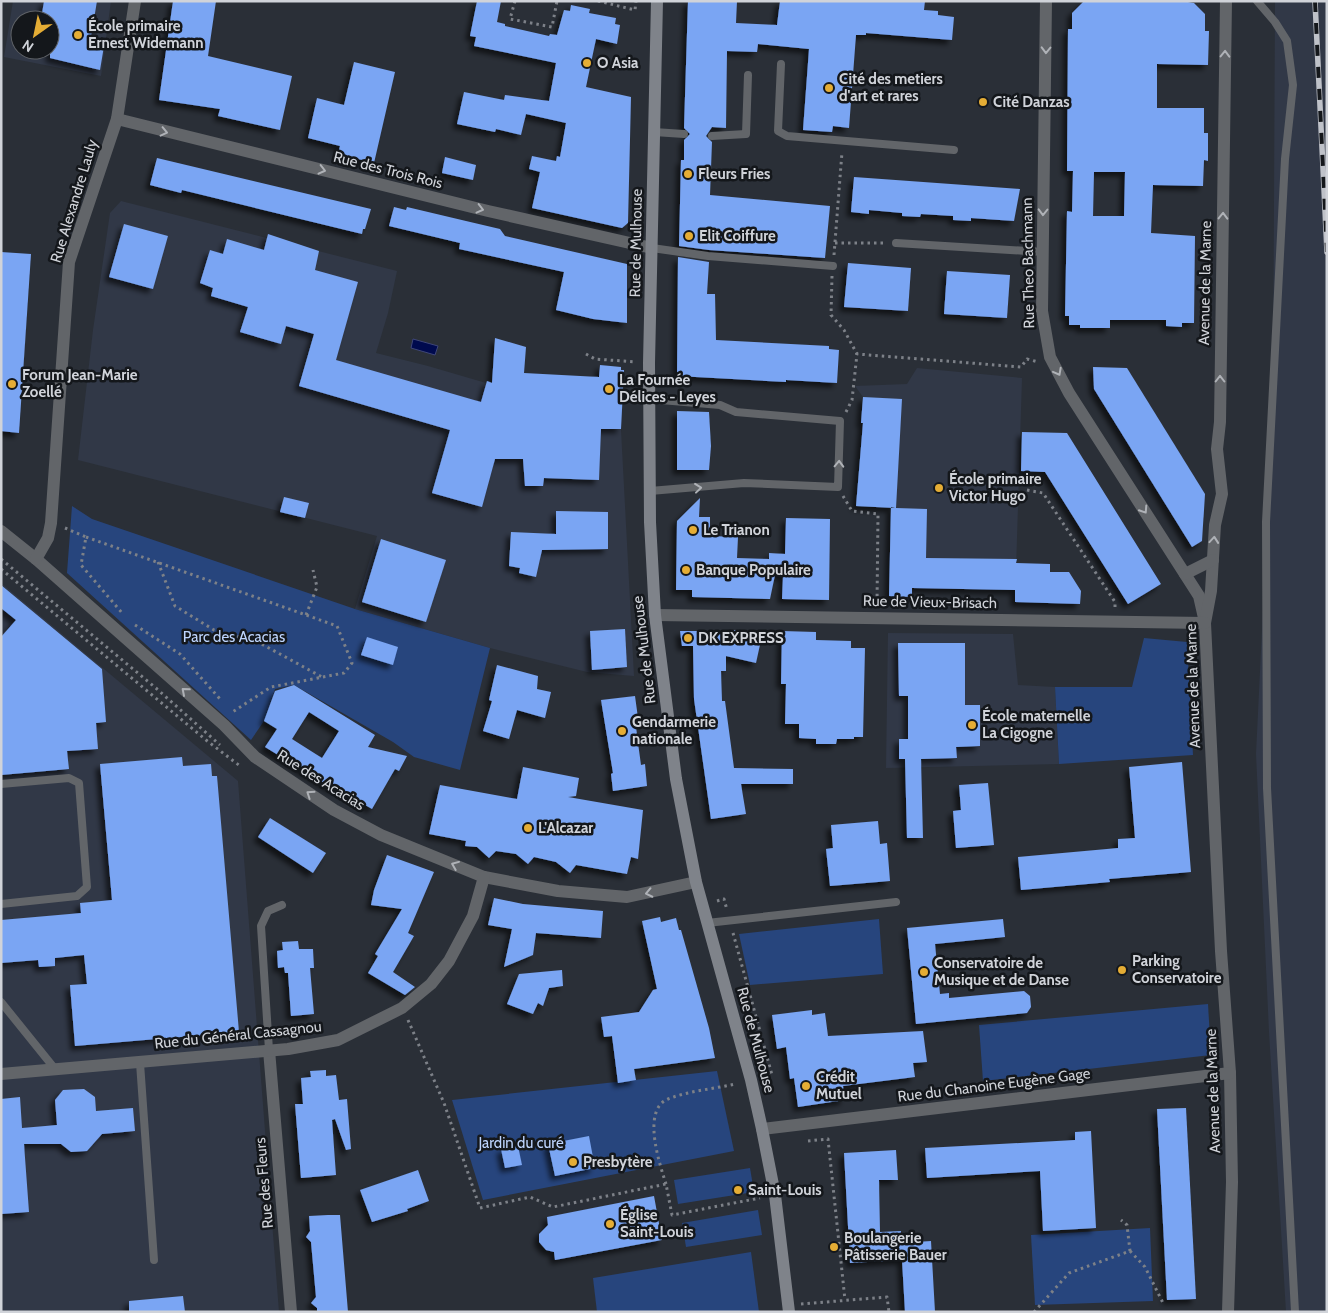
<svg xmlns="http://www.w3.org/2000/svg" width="1328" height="1313" viewBox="0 0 1328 1313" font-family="Cabin,sans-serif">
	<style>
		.built { fill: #313847; fill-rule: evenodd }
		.green { fill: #27457d }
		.water { fill: #000a4e; stroke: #3e4678 }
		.building { fill: #7aa5f3; fill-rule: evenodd; filter: url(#shadow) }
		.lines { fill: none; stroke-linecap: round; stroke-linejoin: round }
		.path { stroke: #7d8188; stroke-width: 3; stroke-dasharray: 2.5 4; stroke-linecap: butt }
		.lane { stroke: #626569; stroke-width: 8 }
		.street { stroke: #626569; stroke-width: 12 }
		.secondary { stroke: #7f838a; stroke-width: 12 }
		.rail-casing { stroke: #bfc2c9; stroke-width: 5.5 }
		.rail { stroke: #14171b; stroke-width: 4; stroke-dasharray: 11; stroke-linecap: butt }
		.oneway { stroke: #afb2b7 }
		.poi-dot { fill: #e5ad35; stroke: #14171b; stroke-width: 2 }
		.labels { text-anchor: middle; stroke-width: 5; stroke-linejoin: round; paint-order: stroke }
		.poi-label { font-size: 15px; font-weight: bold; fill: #d0d3d9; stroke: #14171b; text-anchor: start }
		.street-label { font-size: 15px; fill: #d0d3d9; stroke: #14171b }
		.park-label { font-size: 15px; fill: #bed5fe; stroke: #14171b }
	</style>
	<defs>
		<filter id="shadow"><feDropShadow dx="-4.5" dy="4.5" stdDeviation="2.5" flood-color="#0009"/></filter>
	</defs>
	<rect width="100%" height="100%" fill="#2a2f37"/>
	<g class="built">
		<path d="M13 1H111L101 76 4 57ZM20 20H50V50H20Z"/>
		<polygon points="1275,1 1327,1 1327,1312 1286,1312 1269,1032 1256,754 1273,401"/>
		<polygon points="121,201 397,271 388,313 376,353 428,366 513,391 622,407 621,430 634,676 587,672 490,648 355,609 377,536 78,460 93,330 110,213"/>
		<polygon points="917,368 1022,378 1016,570 1013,571 1012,590 913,588 912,597 889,596 891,508 861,456 863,397 855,386 907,384"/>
		<polygon points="1,583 238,781 279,1312 1,1312"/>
		<polygon points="888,633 1013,634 1018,685 1055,687 1059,764 886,768"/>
	</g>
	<g class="green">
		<polygon points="72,506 92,519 355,609 490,648 460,770 414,757 393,742 294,685 275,689 264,721 251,740 67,573"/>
		<polygon points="1144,638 1187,642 1193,755 1059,764 1055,687 1132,687"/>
		<polygon points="879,919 883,974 750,985 739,934"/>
		<polygon points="1208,1004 1211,1055 983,1081 979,1025"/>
		<polygon points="717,1071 734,1151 483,1200 452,1100"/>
		<polygon points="750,1168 754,1192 678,1204 674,1180"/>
		<polygon points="758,1210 762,1235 686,1247 682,1223"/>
		<polygon points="1150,1228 1153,1301 1035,1305 1031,1235"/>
		<polygon points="751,1252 759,1312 597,1312 593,1278"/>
	</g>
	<polygon class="water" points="413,339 438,346 435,355 411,348"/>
	<g class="building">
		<polygon points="44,1 97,1 90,43 104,46 100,70 50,58 50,20 41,20"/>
		<polygon points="173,1 216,1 208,56 292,76 280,130 218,116 220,109 159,100"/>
		<polygon points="477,1 501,1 497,22 505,24 505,26 549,36 550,34 557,35 564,10 570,11 571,5 590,9 589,13 616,18 615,24 620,25 617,44 596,39 586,87 631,97 628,223 622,228 532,208 540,172 529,169 532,156 556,161 557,156 560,157 566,123 526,114 521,135 496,129 495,132 457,124 464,92 504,100 505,95 549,101 556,63 474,46 476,37 470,36"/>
		<polygon points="688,1 737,1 736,23 777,25 780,1 925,1 924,10 938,11 938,15 954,17 952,40 866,33 866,35 856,35 849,128 833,126 832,132 803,130 809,49 758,44 757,52 727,51 726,128 712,127 706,136 712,142 710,195 830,206 825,258 709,250 679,246 681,160 684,160 684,140 690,134 684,128"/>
		<path d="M1096 1H1182L1194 3 1205 14V31H1209L1208 65 1157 64V108H1204V133H1208V161L1204 160 1203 186 1153 185 1151 233 1195 236 1194 323H1182V327L1166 326V320H1110V328H1080V325H1069V316H1065L1067 211 1072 212 1073 171H1067L1068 29H1072V13L1083 2ZM1094 172H1125L1124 216H1093Z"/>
		<polygon points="354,62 395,72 374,163 338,154 340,146 308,138 317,98 344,105"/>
		<polygon points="445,157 476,165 473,180 442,173"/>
		<polygon points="157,158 371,209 365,229 363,229 362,234 182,190 181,193 150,185"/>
		<polygon points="854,177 1020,189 1014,221 971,218 971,221 953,220 953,216 921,214 920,217 902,216 902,213 869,210 869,214 851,212"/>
		<polygon points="394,207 406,210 407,207 466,221 500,229 505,236 627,264 627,323 593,319 556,310 564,272 459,249 460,243 389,226"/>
		<polygon points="124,224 168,236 153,289 109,277"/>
		<polygon points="268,234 319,251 315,270 358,282 336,360 481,402 487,381 492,383 495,338 526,347 524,373 599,377 600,365 621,367 621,370 624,370 621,429 601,429 599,480 544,478 543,486 525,486 523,459 495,459 482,507 432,493 450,430 299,386 314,334 286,326 281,344 240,332 248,307 211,296 213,288 200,283 210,250 223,254 227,239 264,250"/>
		<polygon points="1,252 31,254 19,433 1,431"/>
		<polygon points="678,257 709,262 707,294 715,294 716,340 829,346 829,349 839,350 837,383 786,380 786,382 677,376"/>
		<polygon points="848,263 911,268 908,311 844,307"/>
		<polygon points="947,271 1010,275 1007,318 944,314"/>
		<polygon points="1093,367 1127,368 1205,494 1202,541 1192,547 1094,389"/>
		<polygon points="863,397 902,399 896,508 927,509 926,558 1017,559 1016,563 1050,564 1050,572 1069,572 1081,591 1080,604 1015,602 1015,590 912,588 912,597 889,596 891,507 895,508 856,506 863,423 861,423"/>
		<polygon points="677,411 709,412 711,446 709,470 677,470"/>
		<polygon points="1022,432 1067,433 1161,584 1128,604 1045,472 1021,471"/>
		<polygon points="284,497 309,503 305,518 280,512"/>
		<polygon points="700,498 699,517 710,517 710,536 738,537 737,558 769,559 769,553 785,554 786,518 830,519 829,600 782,599 783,576 775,575 770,599 692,597 692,590 676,590 677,521"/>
		<polygon points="556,511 608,512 608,549 542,550 536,577 519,573 520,568 509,566 511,532 556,534"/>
		<polygon points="381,539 446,560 426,622 362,602"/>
		<polygon points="1,585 102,669 106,722 96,723 98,749 67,751 69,769 1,775 1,637 16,620 1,608"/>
		<polygon points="625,629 627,667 592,670 590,631"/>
		<polygon points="730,630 763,631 756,663 726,656 726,671 721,671 722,701 725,701 734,768 793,769 793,784 741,784 746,814 711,819 694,699 693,646 682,646 680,631 698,631 697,635 730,634"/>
		<polygon points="782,631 816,632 816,640 851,641 851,648 865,648 863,737 854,737 854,739 837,739 836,744 816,744 816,739 799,738 799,724 785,724 786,684 781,684"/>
		<polygon points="367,637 398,647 393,665 361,655"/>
		<polygon points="898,643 965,643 965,705 980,705 980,746 956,747 957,758 921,759 923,838 907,838 905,759 899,759 899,739 908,739 908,696 899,696"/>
		<polygon points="497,665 538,676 537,689 551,692 545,718 517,710 509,739 483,731 492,701 489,700"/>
		<path d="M294 685 375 735 368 747 407 756 399 771 395 769 372 809 336 788 335 790 265 747 277 729 264 721 275 691ZM309 712 339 731 322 758 292 739Z"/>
		<polygon points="635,696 638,718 635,718 638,743 641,765 645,764 647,786 613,791 611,774 613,773 601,700"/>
		<polygon points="182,757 183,766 211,764 212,776 217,776 239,1032 75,1046 70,985 87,984 84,955 55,958 55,966 39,967 38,960 1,963 1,920 81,913 80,903 112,900 100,764"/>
		<polygon points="1182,762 1191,872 1109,879 1110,882 1021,890 1018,857 1118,848 1118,839 1135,838 1129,767"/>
		<polygon points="523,767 579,778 576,796 568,797 643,810 638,859 631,857 627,874 576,865 570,873 556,862 534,857 528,864 516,854 496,851 489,858 477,847 465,846 466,841 429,834 440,785 517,799"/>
		<polygon points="988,783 994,845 956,848 953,811 961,810 959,785"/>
		<polygon points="270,818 326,853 313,873 258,837"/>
		<polygon points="878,821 880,844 887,843 890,881 830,886 826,849 833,848 831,825"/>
		<polygon points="387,855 434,872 408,933 414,936 393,972 415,987 405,995 368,973 378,956 375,954 402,909 371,905 374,890"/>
		<polygon points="494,898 523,904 603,911 601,938 536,933 533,955 504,967 512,929 488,925"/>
		<polygon points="660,917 661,922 676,918 679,930 681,930 709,1028 715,1058 634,1069 636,1080 618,1083 612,1036 604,1037 601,1017 639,1012 653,990 657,989 642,921"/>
		<polygon points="1003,919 1005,937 935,944 940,994 949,993 949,998 1024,991 1030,996 1031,1007 1027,1013 916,1024 907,928"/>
		<polygon points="298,941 299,949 313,949 314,968 310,968 314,1014 291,1016 288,973 285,973 284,967 278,968 277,951 283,950 282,942"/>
		<polygon points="562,970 563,986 549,988 543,1006 538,1003 533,1014 507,1004 519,974"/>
		<polygon points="812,1010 812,1015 825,1013 828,1036 923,1031 927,1062 913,1063 915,1077 843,1086 845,1100 798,1107 794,1078 790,1079 786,1047 777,1049 772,1015"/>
		<polygon points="326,1070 326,1076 336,1075 339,1100 347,1099 351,1149 346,1150 335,1119 332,1120 336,1175 301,1178 295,1104 303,1104 301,1078 311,1077 310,1071"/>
		<polygon points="84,1089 95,1097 96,1111 133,1108 135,1131 102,1134 87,1151 71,1152 61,1144 24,1144 29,1212 1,1214 1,1099 20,1097 22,1128 57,1125 55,1100 63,1090"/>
		<polygon points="1186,1108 1196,1299 1167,1300 1157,1109"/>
		<polygon points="1091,1131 1096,1228 1043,1231 1040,1171 927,1178 925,1148 1075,1140 1075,1132"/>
		<polygon points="589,1136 595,1168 555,1176 548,1144"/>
		<polygon points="518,1146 522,1165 505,1168 501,1149"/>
		<polygon points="896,1150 898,1180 879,1180 880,1232 901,1231 901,1243 931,1241 935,1312 905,1312 902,1260 850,1263 844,1153"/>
		<polygon points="418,1170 429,1201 407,1209 408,1211 372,1222 360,1190"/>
		<polygon points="654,1196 662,1240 555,1260 554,1252 546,1250 539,1242 539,1234 548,1225 547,1217"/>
		<polygon points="328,1215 340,1215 348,1312 317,1312 317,1308 311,1303 316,1297 311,1242 306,1237 310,1231 309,1216"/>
		<polygon points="183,1296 185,1312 129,1312 129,1301"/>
	</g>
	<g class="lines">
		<g class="path">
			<polyline points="515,1 510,19 552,27 557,1"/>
			<polyline points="598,1 635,10 636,1"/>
			<polyline points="835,243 884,243"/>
			<polyline points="834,255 842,152"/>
			<polyline points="832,276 831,315 844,330 857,354"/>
			<polyline points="586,354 595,359 636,362"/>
			<polyline points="846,412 852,400 857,354 1021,367 1027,359 1038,362"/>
			<polyline points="1027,490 1043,493 1115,602 1115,608"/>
			<polyline points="843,496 852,511 878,514 877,604"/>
			<polyline points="65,528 86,537 81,565 123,614"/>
			<polyline points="86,537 337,626 352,663 344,673 271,687 231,713"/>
			<polyline points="1,559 157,689 220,745"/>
			<polyline points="158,562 175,606 214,630 258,642 322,677"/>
			<polyline points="1,569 206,740 240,766"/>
			<polyline points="306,615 317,587 313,570"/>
			<polyline points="135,625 180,654 220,699"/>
			<polyline points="717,901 724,899 727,910"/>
			<polyline points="733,933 772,1075 765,1076"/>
			<polyline points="408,1020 444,1103 480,1208 530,1197 553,1207 666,1184 672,1215 760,1198"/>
			<polyline points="808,1141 828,1139 845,1300"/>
			<path d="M666 1184C660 1165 641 1110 668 1099 688 1091 713 1089 735 1084"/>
			<polyline points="1130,1251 1145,1267 1163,1303"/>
			<polyline points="801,1304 887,1297 889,1312"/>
			<polyline points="1034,1312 1069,1273 1130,1251 1127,1225 1121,1220"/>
		</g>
		<g class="lane">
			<polyline points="1257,1 1275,22 1287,41 1293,85 1285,159 1266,522 1267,788 1295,1312"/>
			<polyline points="781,64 778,131 787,136 954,150"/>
			<polyline points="654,132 684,134"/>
			<polyline points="712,136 746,134 748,75"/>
			<polyline points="896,243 1043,252"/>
			<polyline points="652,248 708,256 833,266"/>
			<polyline points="649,399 720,405 736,412 840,421 838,487 744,483 650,491"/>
			<polyline points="1,784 69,778 79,783 87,887 77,896 1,904"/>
			<polyline points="707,923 896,902"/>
			<polyline points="1,1002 55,1069"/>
			<polyline points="269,1050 261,926 268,911 282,905"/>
			<polyline points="140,1063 154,1260"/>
		</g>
		<g class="street">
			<polyline points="1046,1 1042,311 1050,357 1069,393 1199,596 1204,618"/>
			<polyline points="1226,1 1220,422 1217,449 1222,494 1215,525 1211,591 1205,623 1221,951 1230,1073 1232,1182 1228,1312"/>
			<polyline points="117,119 488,211 652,248"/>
			<polyline points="1,531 36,559 224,725 255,757 334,810 381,835 484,877 558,891 627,897 696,882"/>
			<polyline points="36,559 48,538 51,523 69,262 117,119 135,1"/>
			<polyline points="1185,574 1213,560"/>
			<polyline points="655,615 1205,623"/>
			<polyline points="269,1050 291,1312"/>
			<polyline points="1,1074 288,1049 338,1040 402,1008 431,984 449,961 473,916 484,877"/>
			<polyline points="762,1129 1230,1073"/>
		</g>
		<polyline class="secondary" points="657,1 649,363 650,522 655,615 676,779 696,882 751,1080 762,1129 775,1195 789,1312"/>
		<g class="rail-casing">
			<polyline id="rail" points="1315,1 1327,252"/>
		</g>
		<use href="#rail" class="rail"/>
	</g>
	<defs><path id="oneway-chevron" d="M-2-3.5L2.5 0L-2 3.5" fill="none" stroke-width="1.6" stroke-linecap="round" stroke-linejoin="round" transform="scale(1.25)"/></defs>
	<g class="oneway">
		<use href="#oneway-chevron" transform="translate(1046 50) rotate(91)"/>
		<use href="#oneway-chevron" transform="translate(1225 54) rotate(-89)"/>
		<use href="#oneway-chevron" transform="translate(164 132) rotate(13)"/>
		<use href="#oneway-chevron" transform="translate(322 170) rotate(14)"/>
		<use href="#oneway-chevron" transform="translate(480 209) rotate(14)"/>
		<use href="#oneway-chevron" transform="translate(1043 212) rotate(91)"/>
		<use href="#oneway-chevron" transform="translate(1223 216) rotate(-89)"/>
		<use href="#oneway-chevron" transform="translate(1058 372) rotate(62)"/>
		<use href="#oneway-chevron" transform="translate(1220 379) rotate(-90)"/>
		<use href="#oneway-chevron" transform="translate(839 464) rotate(-88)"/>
		<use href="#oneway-chevron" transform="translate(698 488) rotate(-6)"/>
		<use href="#oneway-chevron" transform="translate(1144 510) rotate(57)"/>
		<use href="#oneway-chevron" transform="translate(1214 540) rotate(-85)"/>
		<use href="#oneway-chevron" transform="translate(185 691) rotate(-139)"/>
		<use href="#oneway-chevron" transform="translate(310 794) rotate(-146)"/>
		<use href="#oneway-chevron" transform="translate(455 865) rotate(-158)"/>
		<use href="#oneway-chevron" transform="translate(649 893) rotate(168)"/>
	</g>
	<g class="poi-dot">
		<circle cx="78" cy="35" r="5"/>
		<circle cx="587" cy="63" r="5"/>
		<circle cx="829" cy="88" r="5"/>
		<circle cx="983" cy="102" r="5"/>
		<circle cx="688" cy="174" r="5"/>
		<circle cx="689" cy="236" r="5"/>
		<circle cx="12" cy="384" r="5"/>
		<circle cx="609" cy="389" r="5"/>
		<circle cx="939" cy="488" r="5"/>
		<circle cx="693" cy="530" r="5"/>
		<circle cx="686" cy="570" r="5"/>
		<circle cx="688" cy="638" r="5"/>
		<circle cx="972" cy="725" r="5"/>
		<circle cx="622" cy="731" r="5"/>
		<circle cx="528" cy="828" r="5"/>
		<circle cx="1122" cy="970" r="5"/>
		<circle cx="924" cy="972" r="5"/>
		<circle cx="806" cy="1086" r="5"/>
		<circle cx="573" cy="1162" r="5"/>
		<circle cx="738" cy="1190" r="5"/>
		<circle cx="610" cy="1224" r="5"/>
		<circle cx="834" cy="1247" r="5"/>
	</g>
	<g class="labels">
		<g class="poi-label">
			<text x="88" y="31">École primaire<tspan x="88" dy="17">Ernest Widemann</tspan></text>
			<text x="597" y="68">O Asia</text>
			<text x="839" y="84">Cité des metiers<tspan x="839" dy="17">d'art et rares</tspan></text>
			<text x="993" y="107">Cité Danzas</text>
			<text x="698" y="179">Fleurs Fries</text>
			<text x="699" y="241">Elit Coiffure</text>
			<text x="22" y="380">Forum Jean-Marie<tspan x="22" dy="17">Zoellé</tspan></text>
			<text x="619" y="385">La Fournée<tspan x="619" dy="17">Délices - Leyes</tspan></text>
			<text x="949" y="484">École primaire<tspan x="949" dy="17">Victor Hugo</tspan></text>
			<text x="703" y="535">Le Trianon</text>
			<text x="696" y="575">Banque Populaire</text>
			<text x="698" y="643">DK EXPRESS</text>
			<text x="982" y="721">École maternelle<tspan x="982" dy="17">La Cigogne</tspan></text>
			<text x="632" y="727">Gendarmerie<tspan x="632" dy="17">nationale</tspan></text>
			<text x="538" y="833">L'Alcazar</text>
			<text x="1132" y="966">Parking<tspan x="1132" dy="17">Conservatoire</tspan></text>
			<text x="934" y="968">Conservatoire de<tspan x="934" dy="17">Musique et de Danse</tspan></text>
			<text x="816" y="1082">Crédit<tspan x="816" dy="17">Mutuel</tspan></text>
			<text x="583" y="1167">Presbytère</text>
			<text x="748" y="1195">Saint-Louis</text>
			<text x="620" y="1220">Église<tspan x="620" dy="17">Saint-Louis</tspan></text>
			<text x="844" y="1243">Boulangerie<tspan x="844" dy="17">Pâtisserie Bauer</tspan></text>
		</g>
		<g class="street-label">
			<text transform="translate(388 170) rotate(14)" y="5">Rue des Trois Rois</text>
			<text transform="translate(74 201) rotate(-73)" y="5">Rue Alexandre Lauly</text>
			<text transform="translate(636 243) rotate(-89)" y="5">Rue de Mulhouse</text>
			<text transform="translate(1028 263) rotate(-91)" y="5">Rue Theo Bachmann</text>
			<text transform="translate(1205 283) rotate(-89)" y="5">Avenue de la Marne</text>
			<text transform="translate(930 602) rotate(1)" y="5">Rue de Vieux-Brisach</text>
			<text transform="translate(644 650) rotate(-97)" y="5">Rue de Mulhouse</text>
			<text transform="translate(1193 686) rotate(-92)" y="5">Avenue de la Marne</text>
			<text transform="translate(321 780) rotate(32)" y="5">Rue des Acacias</text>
			<text transform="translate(238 1035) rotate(-6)" y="5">Rue du Général Cassagnou</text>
			<text transform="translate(756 1040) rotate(75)" y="5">Rue de Mulhouse</text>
			<text transform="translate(994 1085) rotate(-7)" y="5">Rue du Chanoine Eugène Gage</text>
			<text transform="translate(1213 1091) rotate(-92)" y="5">Avenue de la Marne</text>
			<text transform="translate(264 1183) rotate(-95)" y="5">Rue des Fleurs</text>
		</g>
		<g class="park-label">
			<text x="234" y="642">Parc des Acacias</text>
			<text x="521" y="1148">Jardin du curé</text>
		</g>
	</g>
	<rect width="1328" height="1313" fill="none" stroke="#d0d3d9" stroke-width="5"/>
	<g transform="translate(35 35) rotate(213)"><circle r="24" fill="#14171b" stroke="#5f6267"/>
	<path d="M0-4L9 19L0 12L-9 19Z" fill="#e5ad35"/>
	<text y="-8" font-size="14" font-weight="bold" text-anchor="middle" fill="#d0d3d9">N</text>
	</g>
</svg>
